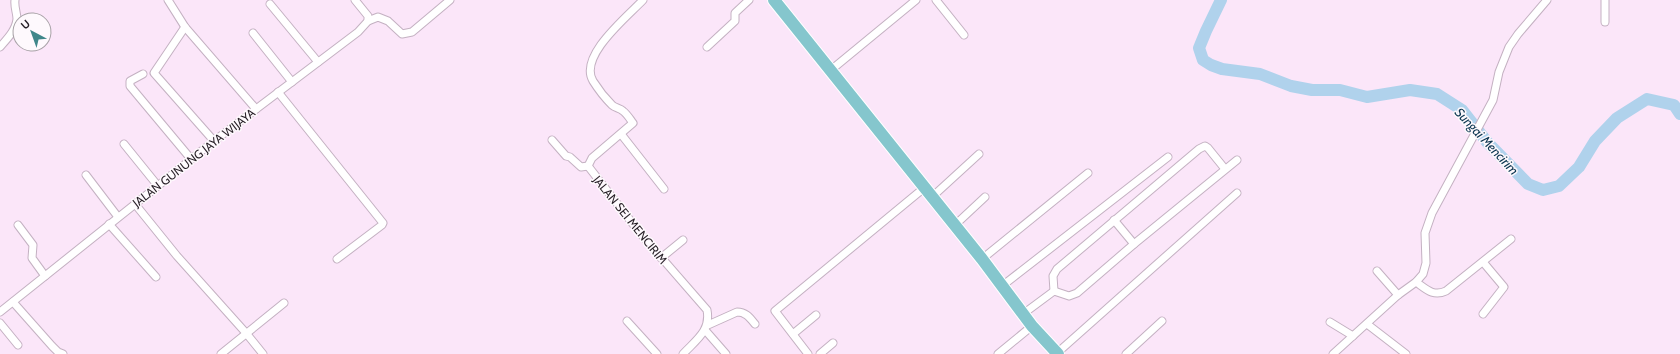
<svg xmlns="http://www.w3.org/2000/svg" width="1680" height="354" viewBox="0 0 1680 354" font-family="Cabin,sans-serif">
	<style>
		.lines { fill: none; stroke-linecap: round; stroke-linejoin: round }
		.river { stroke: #b0d2ec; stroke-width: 12 }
		.street-casing { stroke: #c4b1c2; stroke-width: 9 }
		.primary-casing { stroke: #fff; stroke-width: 14 }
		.street { stroke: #fff; stroke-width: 7 }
		.primary { stroke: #85c6cd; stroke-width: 12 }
		.labels { text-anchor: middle; stroke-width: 3; stroke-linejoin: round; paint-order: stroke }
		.street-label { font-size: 12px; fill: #261f26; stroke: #fef9fd }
		.water-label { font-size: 13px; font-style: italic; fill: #0c3651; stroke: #fef9fd }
	</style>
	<rect width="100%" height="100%" fill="#fbe6f9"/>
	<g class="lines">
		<polyline class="river" points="1221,0 1206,31 1199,48 1203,60 1211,65 1222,69 1260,74 1291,86 1312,90 1340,90 1367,97 1410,90 1437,94 1462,110 1487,142 1528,184 1543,190 1559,186 1579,167 1595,141 1617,118 1647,99 1674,105 1680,114"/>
		<g class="street-casing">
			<g id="street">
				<polyline points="168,0 185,27 256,109"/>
				<polyline points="936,0 964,35"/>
				<polyline points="1605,0 1605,22"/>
				<polyline points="270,4 318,62"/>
				<polyline points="368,21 378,17 388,21 402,34 412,32 450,0"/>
				<polyline points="185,27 154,73 214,141"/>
				<polyline points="253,33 292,82"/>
				<path d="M0 47C7 39 16 30 17 19 17 13 14 7 15 0"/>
				<polyline points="707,47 735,21 735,13 749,0"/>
				<polyline points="831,70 916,0"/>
				<polyline points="143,74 130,81 130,86 191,159"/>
				<polyline points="278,92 383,223 382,225 337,259"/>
				<polyline points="621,134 664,189"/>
				<polyline points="552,140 566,156 570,157 581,167 588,166"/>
				<polyline points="124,144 158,186"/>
				<path d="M588 166 640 233 707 310C711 331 696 340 683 354"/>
				<path d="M588 166 592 158 633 123C630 119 627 114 623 111 620 108 615 108 612 105 606 99 598 89 593 81 578 56 628 16 643 0"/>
				<polyline points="86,175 118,217"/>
				<polyline points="932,197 979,154"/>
				<polyline points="135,204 177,256 246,333 263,354"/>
				<polyline points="1114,220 1134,244"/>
				<polyline points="109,224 156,277"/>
				<polyline points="18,225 33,245 32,258 45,276"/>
				<polyline points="955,225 985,197"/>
				<polyline points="661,258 683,240"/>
				<polyline points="982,259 1088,173"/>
				<polyline points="1483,262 1504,287 1483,314"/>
				<polyline points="1377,271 1398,295"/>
				<path d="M1416 282C1426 289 1433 297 1446 291L1511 239"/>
				<polyline points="1002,286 1168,157"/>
				<polyline points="1054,291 1053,276 1057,269 1199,149 1205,146 1208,148 1225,169"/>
				<polyline points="13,302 52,346 58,352 63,354"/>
				<polyline points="0,312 214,141 358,32 368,21 368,16 355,0"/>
				<polyline points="1023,314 1054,291 1069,296 1077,293 1134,244 1237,160"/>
				<polyline points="627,321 657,354"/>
				<polyline points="1330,322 1353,336"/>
				<polyline points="0,323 18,345"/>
				<polyline points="1367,324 1406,354"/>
				<path d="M708 325 737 312C746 312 750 318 755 324"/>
				<polyline points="705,330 726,354"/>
				<polyline points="793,334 816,315"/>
				<polyline points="1057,353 1237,193"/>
				<polyline points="221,354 284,303"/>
				<polyline points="808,354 775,311 924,188"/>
				<polyline points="820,354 833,343"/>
				<polyline points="998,354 1032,326"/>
				<polyline points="1126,354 1162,321"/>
				<polyline points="1333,354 1398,295 1416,282 1423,274 1426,263 1425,233 1432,213 1493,100 1499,72 1509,47 1518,34 1547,0"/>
			</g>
		</g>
		<g class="primary-casing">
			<polyline id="primary" points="774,0 982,259 1032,326 1058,354"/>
		</g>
		<use href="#street" class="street"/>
		<use href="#primary" class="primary"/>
	</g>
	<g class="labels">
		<g class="street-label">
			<text transform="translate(194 158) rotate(-38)" y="4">JALAN GUNUNG JAYA WIJAYA</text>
			<text transform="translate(630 220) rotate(51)" y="4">JALAN SEI MENCIRIM</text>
		</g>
		<g class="water-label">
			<text transform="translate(1487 141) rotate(47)" y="5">Sungai Mencirim</text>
		</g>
	</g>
	<g transform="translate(32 32) rotate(319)"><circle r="19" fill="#fef9fd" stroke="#a8a2a7"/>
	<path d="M0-3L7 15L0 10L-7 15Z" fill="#3f878a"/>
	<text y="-6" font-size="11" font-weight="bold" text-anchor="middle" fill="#261f26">U</text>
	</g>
</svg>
